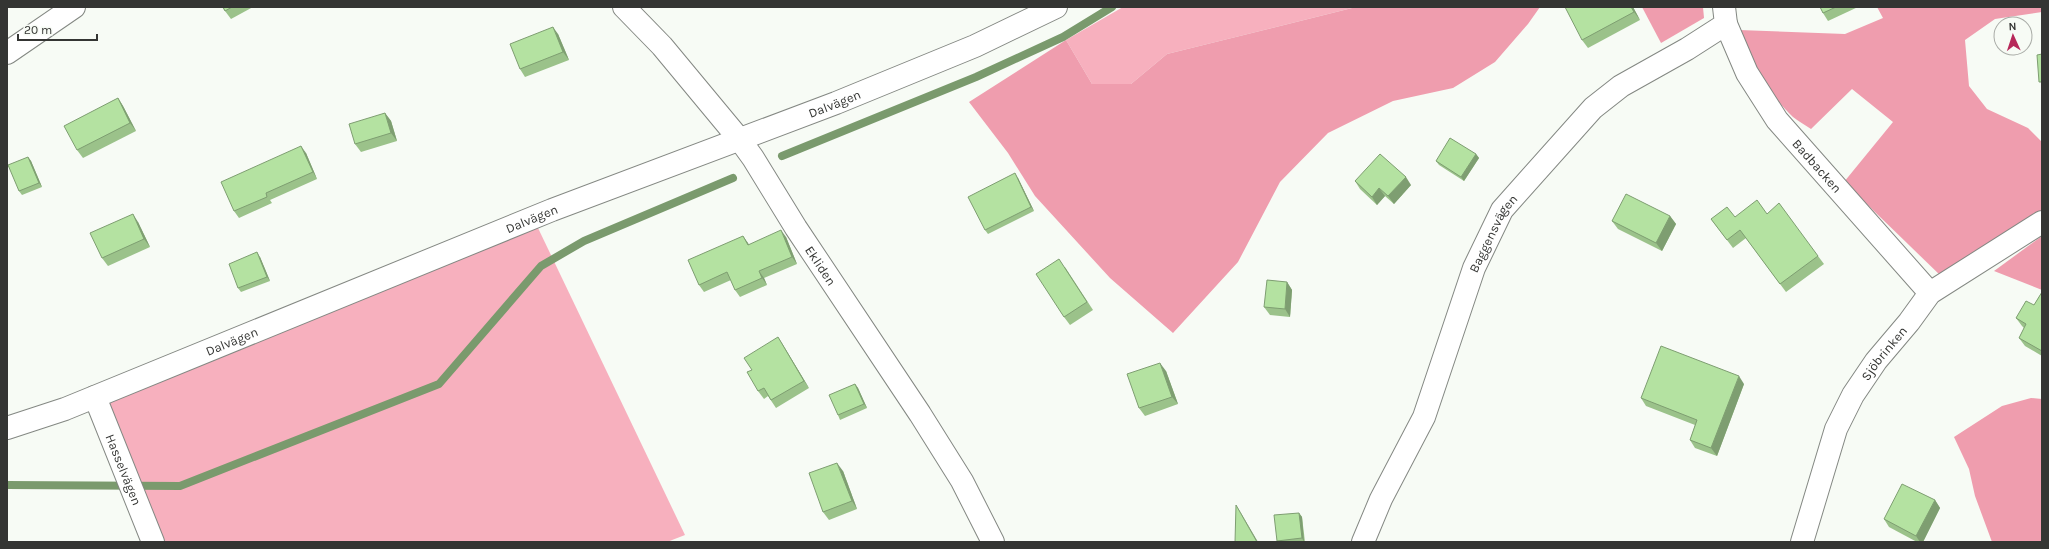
<svg xmlns="http://www.w3.org/2000/svg" width="2049" height="549" viewBox="0 0 2049 549" font-family="Karla,sans-serif">
	<style>
		.green { fill: #f7b0be }
		.forest { fill: #ef9dae }
		.lines { fill: none; stroke-linecap: round; stroke-linejoin: round }
		.stream { stroke: #7a9a6d; stroke-width: 8 }
		.minor-casing { stroke: #848883; stroke-width: 24 }
		.minor { stroke: #fff; stroke-width: 22 }
		.wall { fill: #9bc28a }
		.shaded-wall { fill: #7e9e71 }
		.building { fill: #b4e2a1; stroke: #7e9e71 }
		.labels { text-anchor: middle; stroke-width: 3; stroke-linejoin: round; paint-order: stroke }
		.street-label { font-size: 13px; fill: #343533; stroke: #f7fbf5 }
	</style>
	<rect width="100%" height="100%" fill="#f7fbf5"/>
	<g class="green">
		<polygon points="1123,7 1356,7 1167,54 1131,84 1092,84 1066,40"/>
		<polygon points="538,228 685,535 667,542 165,542 108,400"/>
	</g>
	<g class="forest">
		<polygon points="1356,7 1540,7 1528,24 1495,62 1453,88 1393,101 1328,133 1280,182 1238,262 1173,333 1110,278 1035,196 1008,153 969,102 1066,40 1092,84 1131,84 1167,54"/>
		<polygon points="1642,7 1703,7 1704,18 1661,43"/>
		<path d="M1877 7H2042V12L1995 19 1965 40 1969 86 1987 109 2028 128 2042 142V214L1943 278 1844 182 1893 122 1852 89 1811 129C1805 125 1798 121 1793 117 1767 93 1753 61 1739 30L1845 34 1883 18Z"/>
		<polygon points="2042,236 2042,290 1994,271"/>
		<polygon points="2031,398 2042,399 2042,542 1992,542 1975,496 1969,469 1954,437 2002,406"/>
	</g>
	<g class="lines">
		<g class="stream">
			<polyline points="782,156 976,77 1063,37 1112,7"/>
			<polyline points="7,485 180,486 439,384 541,266 584,241 733,178"/>
		</g>
		<g class="minor-casing">
			<g id="minor">
				<path id="s1" d="M624 7 662 46 740 140 753 158 796 228 920 414 962 481 993 542"/>
				<path id="s2" d="M1726 24 1747 73 1777 120 1930 293"/>
				<polyline points="7,53 74,7"/>
				<path id="s3" d="M95 397 153 542"/>
				<path id="s4" d="M7 428 65 409 552 210 836 103 975 46 1056 7"/>
				<path id="s5" d="M1363 542 1381 499 1424 417 1474 268 1502 210 1593 108 1621 86 1687 49 1726 24 1724 7"/>
				<path id="s6" d="M1802 542 1836 429 1853 395 1876 361 1909 322 1930 293 2042 222"/>
			</g>
		</g>
		<use href="#minor" class="minor"/>
	</g>
	<g class="wall">
		<polygon points="222,7 253,7 231,19"/>
		<polygon points="1633,7 1640,20 1588,48 1582,40"/>
		<polygon points="1820,7 1858,7 1828,21 1823,13"/>
		<polygon points="558,34 569,60 525,77 520,69"/>
		<polygon points="118,98 123,106 136,131 83,158 77,150"/>
		<polygon points="385,113 391,121 397,141 361,152 355,144"/>
		<polygon points="306,153 317,179 270,200 272,203 239,218 234,211"/>
		<polygon points="1476,154 1479,158 1464,181 1439,165 1436,161"/>
		<polygon points="28,157 31,161 42,187 22,195 19,191"/>
		<polygon points="1018,178 1034,211 988,234 985,230"/>
		<polygon points="1355,181 1411,185 1394,204 1385,196 1377,205 1360,189"/>
		<polygon points="1767,214 1818,256 1824,264 1786,292 1746,238 1733,248 1711,219"/>
		<polygon points="1670,216 1676,224 1662,251 1618,229 1612,221"/>
		<polygon points="138,222 150,247 108,266 102,258"/>
		<polygon points="743,236 749,245 786,237 797,264 764,278 767,285 740,297 735,290 731,280 704,292 699,285"/>
		<polygon points="260,257 270,281 241,292 238,288"/>
		<polygon points="1065,267 1093,310 1070,325 1064,317"/>
		<polygon points="1287,282 1292,290 1290,317 1270,315 1264,307"/>
		<polygon points="2042,292 2042,356 2025,346 2019,338 2024,328 2022,326 2016,318 2034,305"/>
		<polygon points="778,337 783,345 809,388 776,408 768,396 764,399 758,391 752,370"/>
		<polygon points="1166,371 1178,404 1145,416 1139,408"/>
		<polygon points="855,384 858,388 867,408 840,420 838,415"/>
		<polygon points="1744,384 1717,456 1695,448 1690,440 1695,425 1646,406 1641,398"/>
		<polygon points="843,471 857,509 829,520 823,512"/>
		<polygon points="1935,500 1940,508 1923,542 1917,542 1889,527 1884,519"/>
		<polygon points="1299,513 1302,517 1305,542 1278,542 1277,541"/>
	</g>
	<g class="shaded-wall">
		<polygon points="1631,7 1633,7 1640,20 1634,12"/>
		<polygon points="553,27 558,34 569,60 563,52"/>
		<polygon points="118,98 123,106 136,131 130,123"/>
		<polygon points="385,113 391,121 397,141 391,133"/>
		<polygon points="301,146 306,153 317,179 313,172"/>
		<polygon points="1476,154 1479,158 1464,181 1461,177"/>
		<polygon points="28,157 31,161 42,187 39,183"/>
		<polygon points="1015,173 1018,178 1034,211 1031,207"/>
		<polygon points="1406,177 1411,185 1394,204 1388,196"/>
		<polygon points="1379,188 1385,196 1377,205 1372,197"/>
		<polygon points="133,214 138,222 150,247 144,239"/>
		<polygon points="1670,216 1676,224 1662,251 1656,243"/>
		<polygon points="781,230 786,237 797,264 792,257"/>
		<polygon points="743,236 748,243 753,252 748,245"/>
		<polygon points="257,252 260,257 270,281 267,277"/>
		<polygon points="759,271 764,278 767,285 762,278"/>
		<polygon points="1287,282 1292,290 1290,317 1285,309"/>
		<polygon points="778,337 783,345 809,388 804,381"/>
		<polygon points="1160,363 1166,371 1178,404 1172,397"/>
		<polygon points="1739,376 1744,384 1717,456 1711,448"/>
		<polygon points="855,384 858,388 867,408 864,404"/>
		<polygon points="837,463 843,471 857,509 852,501"/>
		<polygon points="1935,500 1940,508 1923,542 1920,542 1916,536"/>
		<polygon points="1236,505 1241,513 1258,542 1257,542"/>
		<polygon points="1299,513 1302,517 1304,542 1302,538"/>
	</g>
	<g class="building">
		<polygon points="223,7 232,7 225,11"/>
		<polygon points="1565,7 1631,7 1634,12 1582,40"/>
		<polygon points="1820,7 1836,7 1823,13"/>
		<polygon points="553,27 563,52 520,69 510,44"/>
		<polygon points="2042,54 2042,82 2039,82 2037,55"/>
		<polygon points="118,98 130,123 77,150 64,126"/>
		<polygon points="385,113 391,133 355,144 349,124"/>
		<polygon points="1450,138 1476,154 1461,177 1436,161"/>
		<polygon points="301,146 313,172 266,193 267,197 234,211 221,182"/>
		<polygon points="1380,154 1406,177 1388,196 1379,188 1372,197 1355,181"/>
		<polygon points="28,157 39,183 19,191 8,165"/>
		<polygon points="1015,173 1031,207 985,230 968,197"/>
		<polygon points="1626,194 1670,216 1656,243 1612,221"/>
		<polygon points="1757,200 1767,214 1779,203 1818,256 1780,284 1740,230 1727,240 1711,219 1727,207 1735,217"/>
		<polygon points="133,214 144,239 102,258 90,233"/>
		<polygon points="781,230 792,257 759,271 762,278 735,290 727,272 699,285 688,260 743,236 748,245"/>
		<polygon points="257,252 267,277 238,288 229,264"/>
		<polygon points="1059,259 1087,302 1064,317 1036,274"/>
		<polygon points="1267,280 1287,282 1285,309 1264,307"/>
		<polygon points="2042,292 2042,351 2019,338 2026,324 2016,318 2026,301 2034,305"/>
		<polygon points="778,337 804,381 771,400 764,388 758,391 747,372 752,370 744,358"/>
		<polygon points="1661,346 1739,376 1711,448 1690,440 1697,420 1641,398"/>
		<polygon points="1160,363 1172,397 1139,408 1127,374"/>
		<polygon points="855,384 864,404 838,415 829,395"/>
		<polygon points="837,463 852,501 823,512 809,473"/>
		<polygon points="1902,484 1935,500 1916,536 1884,519"/>
		<polygon points="1236,505 1257,542 1235,542"/>
		<polygon points="1299,513 1302,538 1277,541 1274,515"/>
	</g>
	<g class="labels">
		<g class="street-label">
			<text dy="5" stroke="none"><textPath href="#s4" startOffset="889">Dalvägen</textPath></text>
			<text dy="5" stroke="none"><textPath href="#s2" startOffset="170">Badbacken</textPath></text>
			<text dy="5" stroke="none"><textPath href="#s4" startOffset="565">Dalvägen</textPath></text>
			<text dy="5" stroke="none"><textPath href="#s5" startOffset="336">Baggensvägen</textPath></text>
			<text dy="5" stroke="none"><textPath href="#s1" startOffset="326">Ekliden</textPath></text>
			<text dy="5" stroke="none"><textPath href="#s4" startOffset="241">Dalvägen</textPath></text>
			<text dy="5" stroke="none"><textPath href="#s6" startOffset="208">Sjöbrinken</textPath></text>
			<text dy="5" stroke="none"><textPath href="#s3" startOffset="78">Hasselvägen</textPath></text>
		</g>
	</g>
	<rect width="2049" height="549" fill="none" stroke="#343533" stroke-width="16"/>
	<g transform="translate(2013 36) rotate(357)"><circle r="19" fill="#f7fbf5" stroke="#a9aca7"/>
	<path d="M0-3L7 15L0 10L-7 15Z" fill="#b72859"/>
	<text y="-6" font-size="11" font-weight="bold" text-anchor="middle" fill="#343533">N</text>
	</g>
	<path d="M18 34v6h79v-6" fill="none" stroke="#343533" stroke-width="2"/>
	<text x="24" y="34" font-size="12" fill="#343533" stroke="#f7fbf5" stroke-width="3" paint-order="stroke">20 m</text>
</svg>
